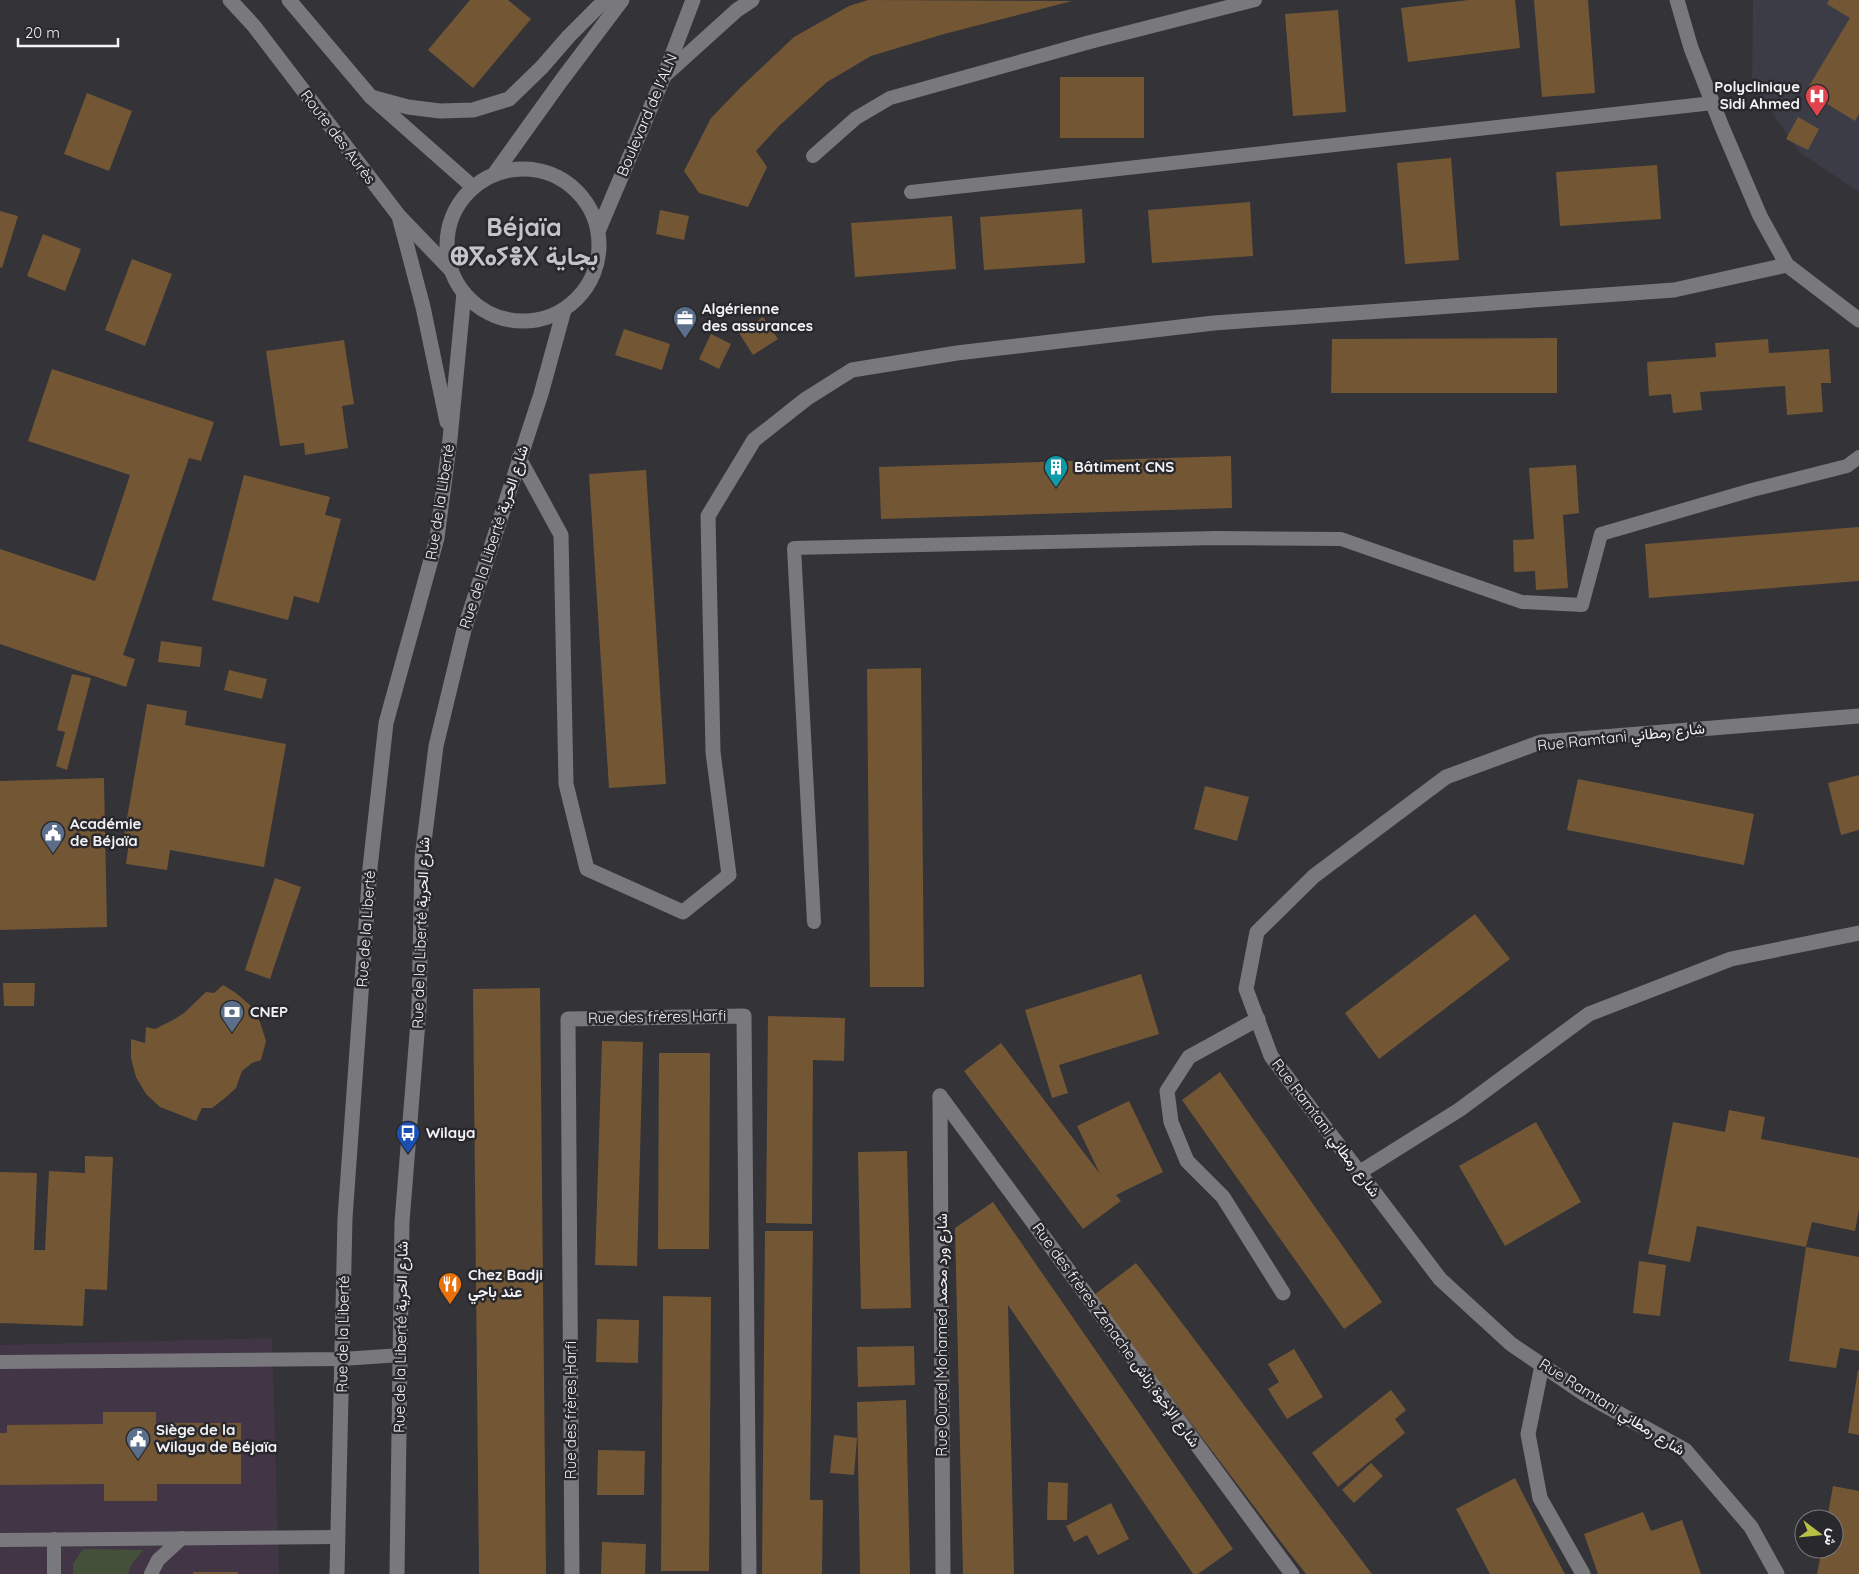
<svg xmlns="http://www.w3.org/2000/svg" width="1859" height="1574" viewBox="0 0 1859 1574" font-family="Quicksand,Vazirmatn,'Noto Sans Tifinagh',sans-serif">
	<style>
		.commercial { fill: #423646 }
		.built { fill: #3b3c46 }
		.green { fill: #44503a }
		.building { fill: #735735 }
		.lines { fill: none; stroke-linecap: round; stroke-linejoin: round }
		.service { stroke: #78787d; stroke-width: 14 }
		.minor { stroke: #78787d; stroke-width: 15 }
		.tertiary { stroke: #78787d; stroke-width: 15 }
		.secondary { stroke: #78787d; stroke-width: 15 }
		.labels { text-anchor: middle; stroke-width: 5; stroke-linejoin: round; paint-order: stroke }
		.poi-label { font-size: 15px; font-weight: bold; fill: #f3f3f6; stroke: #29292d; text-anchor: start }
		.street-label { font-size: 15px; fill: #f3f3f6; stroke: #29292d }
		.town-label { font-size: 25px; font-weight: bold; fill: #c4c4ca; stroke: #29292d }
	</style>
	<rect width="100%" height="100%" fill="#333338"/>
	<polygon class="commercial" points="272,1338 279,1574 0,1574 0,1345"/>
	<polygon class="built" points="1753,0 1859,0 1859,192 1799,152 1752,83"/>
	<polygon class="green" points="83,1549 143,1550 131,1565 128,1574 73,1574 73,1564"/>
	<g class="building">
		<polygon points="470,0 508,0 531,19 473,88 428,50"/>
		<polygon points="868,0 1072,1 944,34 871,56 827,82 779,126 756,151 767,167 748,207 699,193 684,171 711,118 741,87 794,37 849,6"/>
		<polygon points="1468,0 1515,0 1520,48 1408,62 1401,8"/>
		<polygon points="1534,0 1588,0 1595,93 1542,97"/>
		<polygon points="1829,0 1859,0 1859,114 1855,121 1806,91 1850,18 1827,4"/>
		<polygon points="1338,10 1346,112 1293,116 1285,14"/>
		<rect x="1060" y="77" width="84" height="61"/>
		<polygon points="87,93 132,111 109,171 64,154"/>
		<polygon points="1798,117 1819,129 1808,150 1786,139"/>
		<polygon points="1451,158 1459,260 1405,264 1397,163"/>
		<polygon points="1657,165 1661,219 1560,226 1556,172"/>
		<polygon points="1250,202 1253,256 1152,263 1148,210"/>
		<polygon points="1082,209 1085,263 984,270 980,217"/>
		<polygon points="660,210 689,216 684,240 656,234"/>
		<polygon points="0,211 18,216 2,268 0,267"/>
		<polygon points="952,216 956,269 855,277 851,223"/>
		<polygon points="43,234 81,249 65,291 27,276"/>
		<polygon points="132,259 172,274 145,346 105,330"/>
		<polygon points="763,317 778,339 753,355 739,333"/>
		<polygon points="624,329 670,344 662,370 615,355"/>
		<polygon points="711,334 731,344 719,369 699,359"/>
		<polygon points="1557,338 1557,393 1331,393 1332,339"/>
		<polygon points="1768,339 1769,353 1829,349 1831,383 1821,383 1823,412 1787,415 1785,386 1700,392 1702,410 1673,413 1671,394 1649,396 1647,362 1716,357 1715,343"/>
		<polygon points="344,340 354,404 342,406 348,448 305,455 304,443 280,446 266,351"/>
		<polygon points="52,369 214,422 201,461 189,458 123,655 135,659 126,687 0,644 0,549 95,581 130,475 28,441"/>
		<polygon points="1231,456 1232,508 881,519 879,467"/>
		<polygon points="1576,465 1579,513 1563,515 1568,588 1536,590 1535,571 1514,572 1513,540 1534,539 1529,468"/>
		<polygon points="646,470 666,784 609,788 589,474"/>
		<polygon points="244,475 330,497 325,515 341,519 319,603 294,596 288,620 212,600"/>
		<polygon points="1859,527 1859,581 1649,598 1645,544"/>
		<polygon points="161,641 202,647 200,667 158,662"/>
		<polygon points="921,668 924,987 870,987 867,669"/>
		<polygon points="229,670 267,679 262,699 224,690"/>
		<polygon points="72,674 91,678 67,770 56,766 65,732 57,730"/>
		<polygon points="147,704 187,711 185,725 286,744 264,867 170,850 167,870 126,864 129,842 123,841"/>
		<polygon points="1859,775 1859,830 1841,835 1828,783"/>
		<polygon points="104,778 107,927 0,930 0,781"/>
		<polygon points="1578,779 1754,814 1744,865 1567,830"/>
		<polygon points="1205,786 1249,797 1237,841 1194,829"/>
		<polygon points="275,878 301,887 270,979 245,970"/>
		<polygon points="1475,914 1510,959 1379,1059 1345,1013"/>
		<polygon points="1141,974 1159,1034 1059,1065 1068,1093 1052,1098 1025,1010"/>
		<polygon points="3,983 35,983 34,1006 4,1006"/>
		<polygon points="223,985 236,993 251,1006 260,1022 266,1041 261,1060 252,1063 242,1071 236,1088 225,1098 212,1108 202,1108 196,1121 160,1107 146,1094 136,1077 131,1058 131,1039 145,1043 146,1027 155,1029 173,1020 184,1013 206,992 214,993"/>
		<polygon points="540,988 546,1574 479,1574 473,989"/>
		<polygon points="768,1016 845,1018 844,1061 813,1060 812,1224 766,1223"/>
		<polygon points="602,1041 643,1042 637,1266 595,1265"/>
		<polygon points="1001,1043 1100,1174 1077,1126 1129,1101 1163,1172 1116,1195 1121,1201 1083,1229 964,1071"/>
		<polygon points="659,1053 710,1053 709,1249 658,1249"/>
		<polygon points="1220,1072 1382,1302 1344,1329 1182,1100"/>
		<polygon points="1729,1110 1765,1117 1761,1139 1859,1158 1859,1210 1855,1231 1812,1222 1806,1247 1697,1226 1690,1262 1648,1254 1673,1122 1725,1132"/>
		<polygon points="1536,1122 1581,1202 1505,1246 1459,1166"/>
		<polygon points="907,1151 911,1308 861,1309 858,1152"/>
		<polygon points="85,1156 113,1157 107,1290 85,1289 83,1326 0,1323 0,1172 37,1173 34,1250 45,1250 49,1171 85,1173"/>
		<polygon points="993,1202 1233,1549 1198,1574 1193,1574 1008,1305 1014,1574 963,1574 955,1228"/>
		<polygon points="765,1231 813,1231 810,1500 823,1500 822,1574 762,1574"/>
		<polygon points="1806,1247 1859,1257 1859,1351 1840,1348 1836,1368 1789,1361"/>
		<polygon points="1639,1261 1666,1265 1660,1316 1633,1313"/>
		<polygon points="1136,1263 1160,1294 1372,1574 1306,1574 1284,1546 1094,1295"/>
		<polygon points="663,1296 711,1297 709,1571 661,1571"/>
		<polygon points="597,1319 639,1320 638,1363 596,1362"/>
		<polygon points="914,1346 915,1385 858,1387 857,1347"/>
		<polygon points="1294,1349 1323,1397 1287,1419 1268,1389 1279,1382 1268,1364"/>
		<polygon points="1858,1370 1859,1370 1859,1435 1848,1433"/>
		<polygon points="1391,1390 1406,1410 1395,1419 1405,1433 1338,1487 1312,1453"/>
		<polygon points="906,1400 910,1574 860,1574 857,1402"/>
		<polygon points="103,1412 156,1412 156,1423 241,1423 241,1484 157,1484 157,1501 104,1501 104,1484 0,1485 0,1433 7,1433 7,1425 103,1424"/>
		<polygon points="834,1435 857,1438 854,1475 830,1473"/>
		<polygon points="598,1450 645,1451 644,1495 597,1495"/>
		<polygon points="1371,1463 1383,1476 1354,1503 1342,1490"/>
		<polygon points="1515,1478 1546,1539 1565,1574 1490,1574 1456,1509"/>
		<polygon points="1048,1482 1068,1483 1067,1520 1047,1520"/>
		<polygon points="1833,1486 1859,1491 1859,1574 1817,1574 1822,1549 1834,1549 1834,1519 1827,1519"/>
		<polygon points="1111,1503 1129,1539 1098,1555 1087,1535 1074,1542 1066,1526"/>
		<polygon points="1643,1512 1651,1531 1682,1520 1701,1574 1598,1574 1584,1534"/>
		<polygon points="602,1542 646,1544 645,1574 601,1574"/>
		<rect x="193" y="1572" width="45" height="2"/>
	</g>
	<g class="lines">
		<g class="service">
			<polyline points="813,156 856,118 890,98 1090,42 1255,0"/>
			<polyline points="911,192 1713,103"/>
			<polyline points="814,922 794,548 1216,538 1341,539 1522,602 1582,605 1601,534 1752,490 1847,466 1859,457"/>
			<polyline points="0,1362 342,1359 401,1355"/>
			<polyline points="54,1539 54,1574"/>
			<polyline points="0,1540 338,1537"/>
			<polyline points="151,1574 158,1560 182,1538"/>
		</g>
		<g class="minor">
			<polyline points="1677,0 1691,48 1722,127 1760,216 1787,265 1859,320"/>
			<polyline points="519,458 561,535 566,784 587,869 683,912 729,875 713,752 708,516 754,440 806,399 852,370 957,353 1214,323 1674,290 1787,265"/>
			<polyline points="1258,1019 1189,1057 1167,1091 1171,1122 1187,1161 1223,1197 1283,1293"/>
			<polyline points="940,1096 1292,1574"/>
			<polyline points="940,1096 943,1574"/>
			<polyline points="1360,1172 1459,1110 1589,1014 1731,959 1859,933"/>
			<polyline points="1542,1365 1528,1434 1540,1498 1583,1574"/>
			<polyline points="572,1574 568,1019 744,1016 749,1574"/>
			<polyline points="1777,1574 1751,1527 1685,1450 1586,1395 1511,1344 1440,1279 1271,1056 1246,989 1257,932 1314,876 1446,777 1541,742 1859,716"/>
		</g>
		<g class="tertiary">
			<polyline points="230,0 254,26 399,216 451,270"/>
			<polyline points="289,0 371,97 473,187"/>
			<polyline points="664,76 737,10 752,0"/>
		</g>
		<g class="secondary">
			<polyline points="371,97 408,107 440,111 473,110 509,99 542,67 569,36 605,0"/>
			<circle cx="523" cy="245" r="76"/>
			<polyline points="495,173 561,81 622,0"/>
			<polyline points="399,216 423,307 447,422"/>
			<polyline points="599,229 664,76 693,0"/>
			<polyline points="337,1574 345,1218 370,868 386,723 437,538 450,439 464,293"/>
			<polyline points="397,1574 402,1222 419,1009 422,858 436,746 464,630 541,394 564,310"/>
		</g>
	</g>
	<defs>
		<g id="hospital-pin" transform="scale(1.25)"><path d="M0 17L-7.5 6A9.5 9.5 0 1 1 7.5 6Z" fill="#e0444e" stroke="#29292d"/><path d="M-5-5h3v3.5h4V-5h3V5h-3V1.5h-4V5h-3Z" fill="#fff"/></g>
		<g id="office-pin" transform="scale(1.25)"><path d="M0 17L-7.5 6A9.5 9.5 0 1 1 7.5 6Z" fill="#5c6f8a" stroke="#29292d"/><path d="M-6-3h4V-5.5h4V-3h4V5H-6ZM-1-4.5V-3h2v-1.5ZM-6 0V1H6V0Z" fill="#fff"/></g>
		<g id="building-pin" transform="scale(1.25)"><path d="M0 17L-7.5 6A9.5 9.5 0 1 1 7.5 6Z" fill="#0f9aa8" stroke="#29292d"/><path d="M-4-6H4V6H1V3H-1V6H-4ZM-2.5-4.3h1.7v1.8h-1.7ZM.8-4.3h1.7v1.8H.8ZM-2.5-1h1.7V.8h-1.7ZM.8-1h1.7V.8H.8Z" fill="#fff"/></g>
		<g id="civic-pin" transform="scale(1.25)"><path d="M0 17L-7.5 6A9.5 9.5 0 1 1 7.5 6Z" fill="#5c6f8a" stroke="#29292d"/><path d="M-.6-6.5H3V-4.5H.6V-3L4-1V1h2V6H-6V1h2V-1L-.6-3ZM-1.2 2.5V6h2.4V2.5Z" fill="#fff"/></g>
		<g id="bank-pin" transform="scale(1.25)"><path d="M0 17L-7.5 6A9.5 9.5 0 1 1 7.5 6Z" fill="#5c6f8a" stroke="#29292d"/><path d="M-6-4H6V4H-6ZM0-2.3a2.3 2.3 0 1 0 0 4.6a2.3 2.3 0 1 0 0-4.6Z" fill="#fff"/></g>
		<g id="bus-pin" transform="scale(1.25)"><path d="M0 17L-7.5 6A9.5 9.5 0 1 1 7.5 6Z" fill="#1a4fb4" stroke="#29292d"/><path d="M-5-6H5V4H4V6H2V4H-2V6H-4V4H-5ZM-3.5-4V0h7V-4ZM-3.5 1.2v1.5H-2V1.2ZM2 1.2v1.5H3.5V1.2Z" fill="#fff"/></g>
		<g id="restaurant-pin" transform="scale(1.25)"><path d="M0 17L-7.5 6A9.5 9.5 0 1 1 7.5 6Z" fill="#e8710a" stroke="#29292d"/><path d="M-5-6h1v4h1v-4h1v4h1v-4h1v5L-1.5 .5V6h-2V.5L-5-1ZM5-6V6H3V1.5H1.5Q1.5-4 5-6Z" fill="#fff"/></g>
	</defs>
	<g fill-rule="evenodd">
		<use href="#hospital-pin" x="1817" y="96"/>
		<use href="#office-pin" x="685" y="318"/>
		<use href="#building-pin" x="1056" y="467"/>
		<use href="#civic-pin" x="53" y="833"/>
		<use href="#bank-pin" x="232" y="1012"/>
		<use href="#bus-pin" x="408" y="1133"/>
		<use href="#restaurant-pin" x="450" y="1284"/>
		<use href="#civic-pin" x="138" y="1439"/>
	</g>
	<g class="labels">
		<g class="poi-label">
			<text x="1800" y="92" text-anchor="end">Polyclinique<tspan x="1800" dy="17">Sidi Ahmed</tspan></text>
			<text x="702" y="314">Algérienne<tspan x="702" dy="17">des assurances</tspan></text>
			<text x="1074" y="472">Bâtiment CNS</text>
			<text x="70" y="829">Académie<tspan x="70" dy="17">de Béjaïa</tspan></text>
			<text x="250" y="1017">CNEP</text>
			<text x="426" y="1138">Wilaya</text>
			<text x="468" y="1280">Chez Badji<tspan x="468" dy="17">عند باجي</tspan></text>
			<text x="156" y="1435">Siège de la<tspan x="156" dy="17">Wilaya de Béjaïa</tspan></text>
		</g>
		<g class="street-label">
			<text transform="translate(647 115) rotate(-67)" y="5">Boulevard de l'ALN</text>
			<text transform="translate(338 137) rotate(53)" y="5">Route des Aurès</text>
			<text transform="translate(440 502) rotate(-81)" y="5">Rue de la Liberté</text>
			<text transform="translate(494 537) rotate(-72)" y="5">Rue de la Liberté شارع الحرية</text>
			<text transform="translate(1621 737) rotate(-6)" y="5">Rue Ramtani شارع رمطاني</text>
			<text transform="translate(366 929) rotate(-86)" y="5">Rue de la Liberté</text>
			<text transform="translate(421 933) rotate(-88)" y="5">Rue de la Liberté شارع الحرية</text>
			<text transform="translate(657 1017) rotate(-1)" y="5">Rue des frères Harfi</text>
			<text transform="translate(1326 1128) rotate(53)" y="5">Rue Ramtani شارع رمطاني</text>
			<text transform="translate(343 1334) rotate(-89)" y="5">Rue de la Liberté</text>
			<text transform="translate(942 1335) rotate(-90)" y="5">Rue Oured Mohamed شارع ورد محمد</text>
			<text transform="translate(1116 1335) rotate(54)" y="5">Rue des frères Zenache شارع الإخوة زناش</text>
			<text transform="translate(401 1337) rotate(-89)" y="5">Rue de la Liberté شارع الحرية</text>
			<text transform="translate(1612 1407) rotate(32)" y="5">Rue Ramtani شارع رمطاني</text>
			<text transform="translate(571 1410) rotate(-90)" y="5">Rue des frères Harfi</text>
		</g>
		<g class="town-label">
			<text x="524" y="236">Béjaïa<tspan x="524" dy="29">ⴲⴳⴰⵢⴻⵝ بجاية</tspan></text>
		</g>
	</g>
	<g transform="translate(1819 1534) rotate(106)"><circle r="24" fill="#29292d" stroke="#7a7a7d"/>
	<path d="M0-4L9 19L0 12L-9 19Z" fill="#b9c046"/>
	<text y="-8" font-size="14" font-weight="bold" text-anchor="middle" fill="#f3f3f6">ش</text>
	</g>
	<path d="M18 38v8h100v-8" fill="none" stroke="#f3f3f6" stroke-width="2.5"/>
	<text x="25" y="38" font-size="15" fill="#f3f3f6" stroke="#29292d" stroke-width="4" paint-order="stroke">20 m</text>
</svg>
